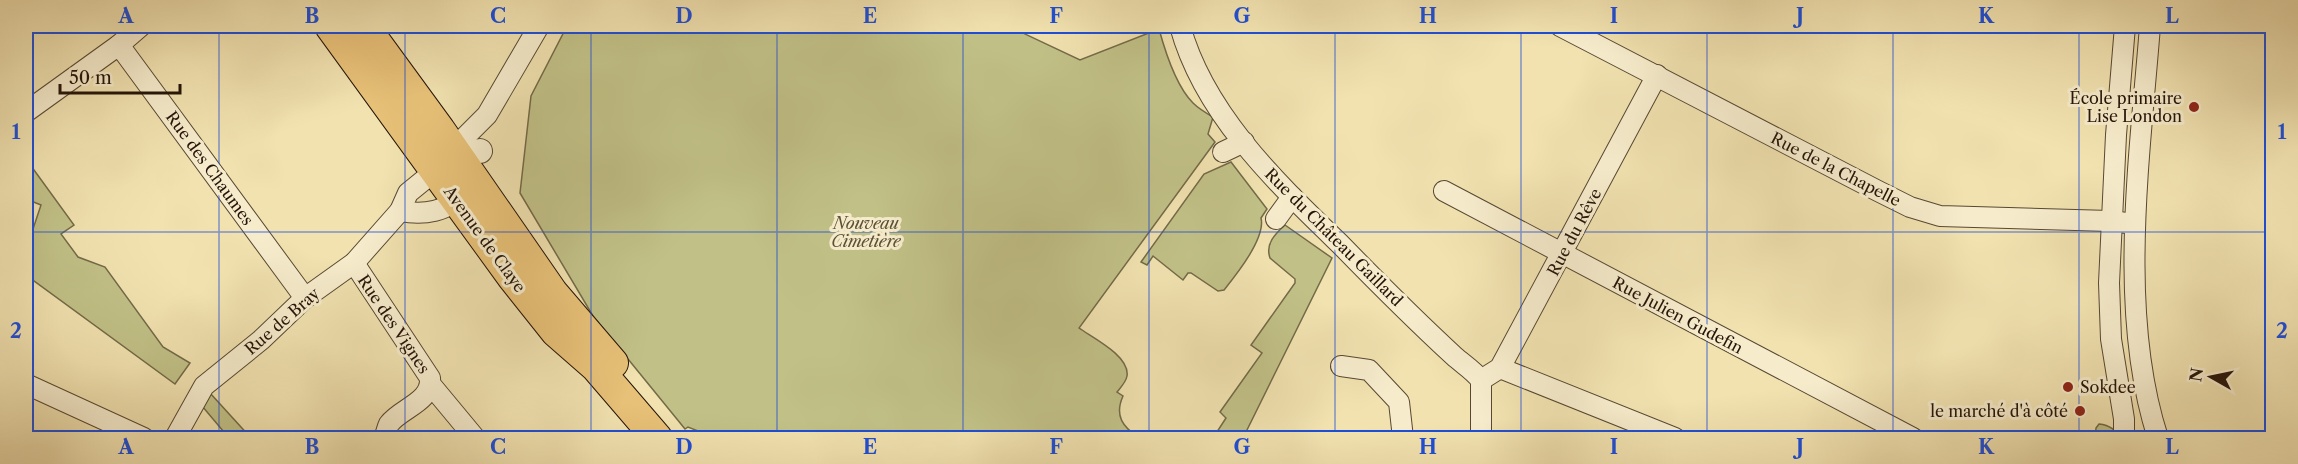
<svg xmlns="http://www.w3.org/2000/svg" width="2298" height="464" viewBox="0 0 2298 464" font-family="'Libre Caslon Text',serif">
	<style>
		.green { fill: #c1c187; stroke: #736a48; stroke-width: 1.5 }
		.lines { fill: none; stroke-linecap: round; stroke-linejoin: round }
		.minor-casing { stroke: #584833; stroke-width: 22 }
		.tertiary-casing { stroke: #584833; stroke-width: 26 }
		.primary-casing { stroke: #251409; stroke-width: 32 }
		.minor { stroke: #f6eccc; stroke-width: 20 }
		.tertiary { stroke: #f6eccc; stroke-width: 24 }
		.primary { stroke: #e8c178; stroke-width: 30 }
		.grid { fill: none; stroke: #1d4ed8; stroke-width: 1.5; stroke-opacity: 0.55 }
		.poi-dot { fill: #8f2418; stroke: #f6eccc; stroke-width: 2 }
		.labels { text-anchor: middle; stroke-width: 6; stroke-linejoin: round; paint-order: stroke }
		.poi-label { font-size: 16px; fill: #251409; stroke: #f6eccc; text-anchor: end }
		.street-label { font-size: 16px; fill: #251409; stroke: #f6eccc }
		.park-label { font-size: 16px; font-style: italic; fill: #5c5135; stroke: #f6eccc }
		.neatline { fill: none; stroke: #1d4ed8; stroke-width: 2 }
		.grid-label { font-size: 20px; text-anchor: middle; font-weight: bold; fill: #1d4ed8 }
	</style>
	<rect width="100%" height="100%" fill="#f1e2b0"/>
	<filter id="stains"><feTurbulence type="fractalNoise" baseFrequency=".00333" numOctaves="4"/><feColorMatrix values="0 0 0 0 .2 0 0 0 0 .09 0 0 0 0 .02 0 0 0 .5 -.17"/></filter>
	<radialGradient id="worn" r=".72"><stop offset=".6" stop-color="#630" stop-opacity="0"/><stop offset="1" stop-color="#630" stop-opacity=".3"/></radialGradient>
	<g class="green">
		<path d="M567 26H1008L1080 60 1159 29C1165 51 1177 87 1193 103 1199 109 1206 113 1213 117L1208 134 1215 142 1079 328C1093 338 1130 356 1127 376 1126 382 1121 387 1117 392L1123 396C1114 416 1123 427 1139 438H716L688 427 685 429 593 316 520 193 531 96Z"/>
		<polygon points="26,159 74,225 61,234 78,257 105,267 163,347 190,363 175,384 26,275 26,250 41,205 26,199"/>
		<path d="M1231 162 1267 209 1261 218C1266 238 1236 275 1224 290L1218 291 1191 273H1188L1183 280 1153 256 1147 265 1141 262 1204 174Z"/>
		<path d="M1285 225 1332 258 1243 438H1213L1226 418 1220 412 1262 353 1251 345 1295 283V279L1270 258C1265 244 1275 234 1285 225Z"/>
		<polygon points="210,393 251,438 229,438 202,406"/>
		<path d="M2099 424C2108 425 2116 429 2119 438H2095L2096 428Z"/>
	</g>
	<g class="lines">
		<g class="minor-casing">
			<g id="minor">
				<path d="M1180 26C1204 114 1276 182 1340 244 1377 282 1415 320 1454 356 1463 364 1473 370 1481 380V438"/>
				<polyline points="1560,26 1878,191 1910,207 1940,216 2110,221 2135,224"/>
				<path d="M2150 26C2140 156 2117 312 2158 438"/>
				<polyline points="119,45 141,26"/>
				<polyline points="26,112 119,45 305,298"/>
				<polyline points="1223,152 1244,142"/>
				<polyline points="1444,191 1913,438"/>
				<path d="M400 211C422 215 451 213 461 191"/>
				<polyline points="1276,219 1292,197"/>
				<path d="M354 263 430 378C432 402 401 408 389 424 387 428 386 434 384 438"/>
				<polyline points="1341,366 1369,370 1399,402 1403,438"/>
				<polyline points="1500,368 1675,438"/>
				<polyline points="1481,380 1500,368 1657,75"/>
				<polyline points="26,384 144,438"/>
				<polyline points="431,385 475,438"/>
				<polyline points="175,438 204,386 261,340 305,298 354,263 400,211 408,193 435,171 453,149 487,115 539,26"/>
				<polyline points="2124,438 2124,419 2111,339 2109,283 2116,135 2125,26"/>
			</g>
		</g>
		<g class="tertiary-casing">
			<polyline id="tertiary" points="442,157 480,151"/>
		</g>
		<g class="primary-casing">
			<g id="primary">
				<polyline points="330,26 513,278 556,332 596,367 657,438"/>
				<polyline points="364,26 440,130 553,293 613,363"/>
			</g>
		</g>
		<use href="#minor" class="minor"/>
		<use href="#tertiary" class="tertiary"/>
		<use href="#primary" class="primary"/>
	</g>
	<path class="grid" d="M219 26V438M405 26V438M591 26V438M777 26V438M963 26V438M1149 26V438M1335 26V438M1521 26V438M1707 26V438M1893 26V438M2079 26V438M26 232H2272"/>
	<g class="poi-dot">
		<circle cx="2194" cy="107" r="6"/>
		<circle cx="2068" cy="387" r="6"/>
		<circle cx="2080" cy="411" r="6"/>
	</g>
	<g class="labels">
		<g class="poi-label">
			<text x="2182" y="104">École primaire<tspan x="2182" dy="18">Lise London</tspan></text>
			<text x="2080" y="393" text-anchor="start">Sokdee</text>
			<text x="2068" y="417">le marché d'à côté</text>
		</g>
		<g class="street-label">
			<text transform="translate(210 168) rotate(54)" y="6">Rue des Chaumes</text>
			<text transform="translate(1836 169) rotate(27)" y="6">Rue de la Chapelle</text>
			<text transform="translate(1574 232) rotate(-62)" y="6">Rue du Rêve</text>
			<text transform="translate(1334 237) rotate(45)" y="6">Rue du Château Gaillard</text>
			<text transform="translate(485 239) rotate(54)" y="6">Avenue de Claye</text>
			<text transform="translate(1678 315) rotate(28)" y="6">Rue Julien Gudefin</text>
			<text transform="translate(282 321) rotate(-41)" y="6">Rue de Bray</text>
			<text transform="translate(394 324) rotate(56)" y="6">Rue des Vignes</text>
		</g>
		<g class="park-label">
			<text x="866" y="229">Nouveau<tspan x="866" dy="18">Cimetière</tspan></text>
		</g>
	</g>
	<rect width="2298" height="464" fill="none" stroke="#f1e2b0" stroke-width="66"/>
	<g transform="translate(2211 377) rotate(279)" stroke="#f6eccc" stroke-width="4.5" paint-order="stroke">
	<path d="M0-4.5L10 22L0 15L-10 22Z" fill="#251409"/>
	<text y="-9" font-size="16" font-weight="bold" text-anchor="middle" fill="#251409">N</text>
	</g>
	<path d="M60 84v9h120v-9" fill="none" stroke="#251409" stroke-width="3"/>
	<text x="69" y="84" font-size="18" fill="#251409" stroke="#f6eccc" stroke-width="4.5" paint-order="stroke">50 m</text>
	<rect x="33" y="33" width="2232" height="398" class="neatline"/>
	<g class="grid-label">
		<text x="126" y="23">A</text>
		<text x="312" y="23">B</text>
		<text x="498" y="23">C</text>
		<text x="684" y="23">D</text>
		<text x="870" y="23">E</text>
		<text x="1056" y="23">F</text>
		<text x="1242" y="23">G</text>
		<text x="1428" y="23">H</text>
		<text x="1614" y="23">I</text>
		<text x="1800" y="23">J</text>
		<text x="1986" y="23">K</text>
		<text x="2172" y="23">L</text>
		<text x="16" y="139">1</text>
		<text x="2282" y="139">1</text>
		<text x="16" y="338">2</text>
		<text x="2282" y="338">2</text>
		<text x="126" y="454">A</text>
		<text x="312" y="454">B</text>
		<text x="498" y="454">C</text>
		<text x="684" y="454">D</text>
		<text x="870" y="454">E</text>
		<text x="1056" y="454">F</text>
		<text x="1242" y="454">G</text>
		<text x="1428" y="454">H</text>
		<text x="1614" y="454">I</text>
		<text x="1800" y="454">J</text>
		<text x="1986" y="454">K</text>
		<text x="2172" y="454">L</text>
	</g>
	<rect width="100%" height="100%" filter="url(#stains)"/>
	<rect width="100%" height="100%" fill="url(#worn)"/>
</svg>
